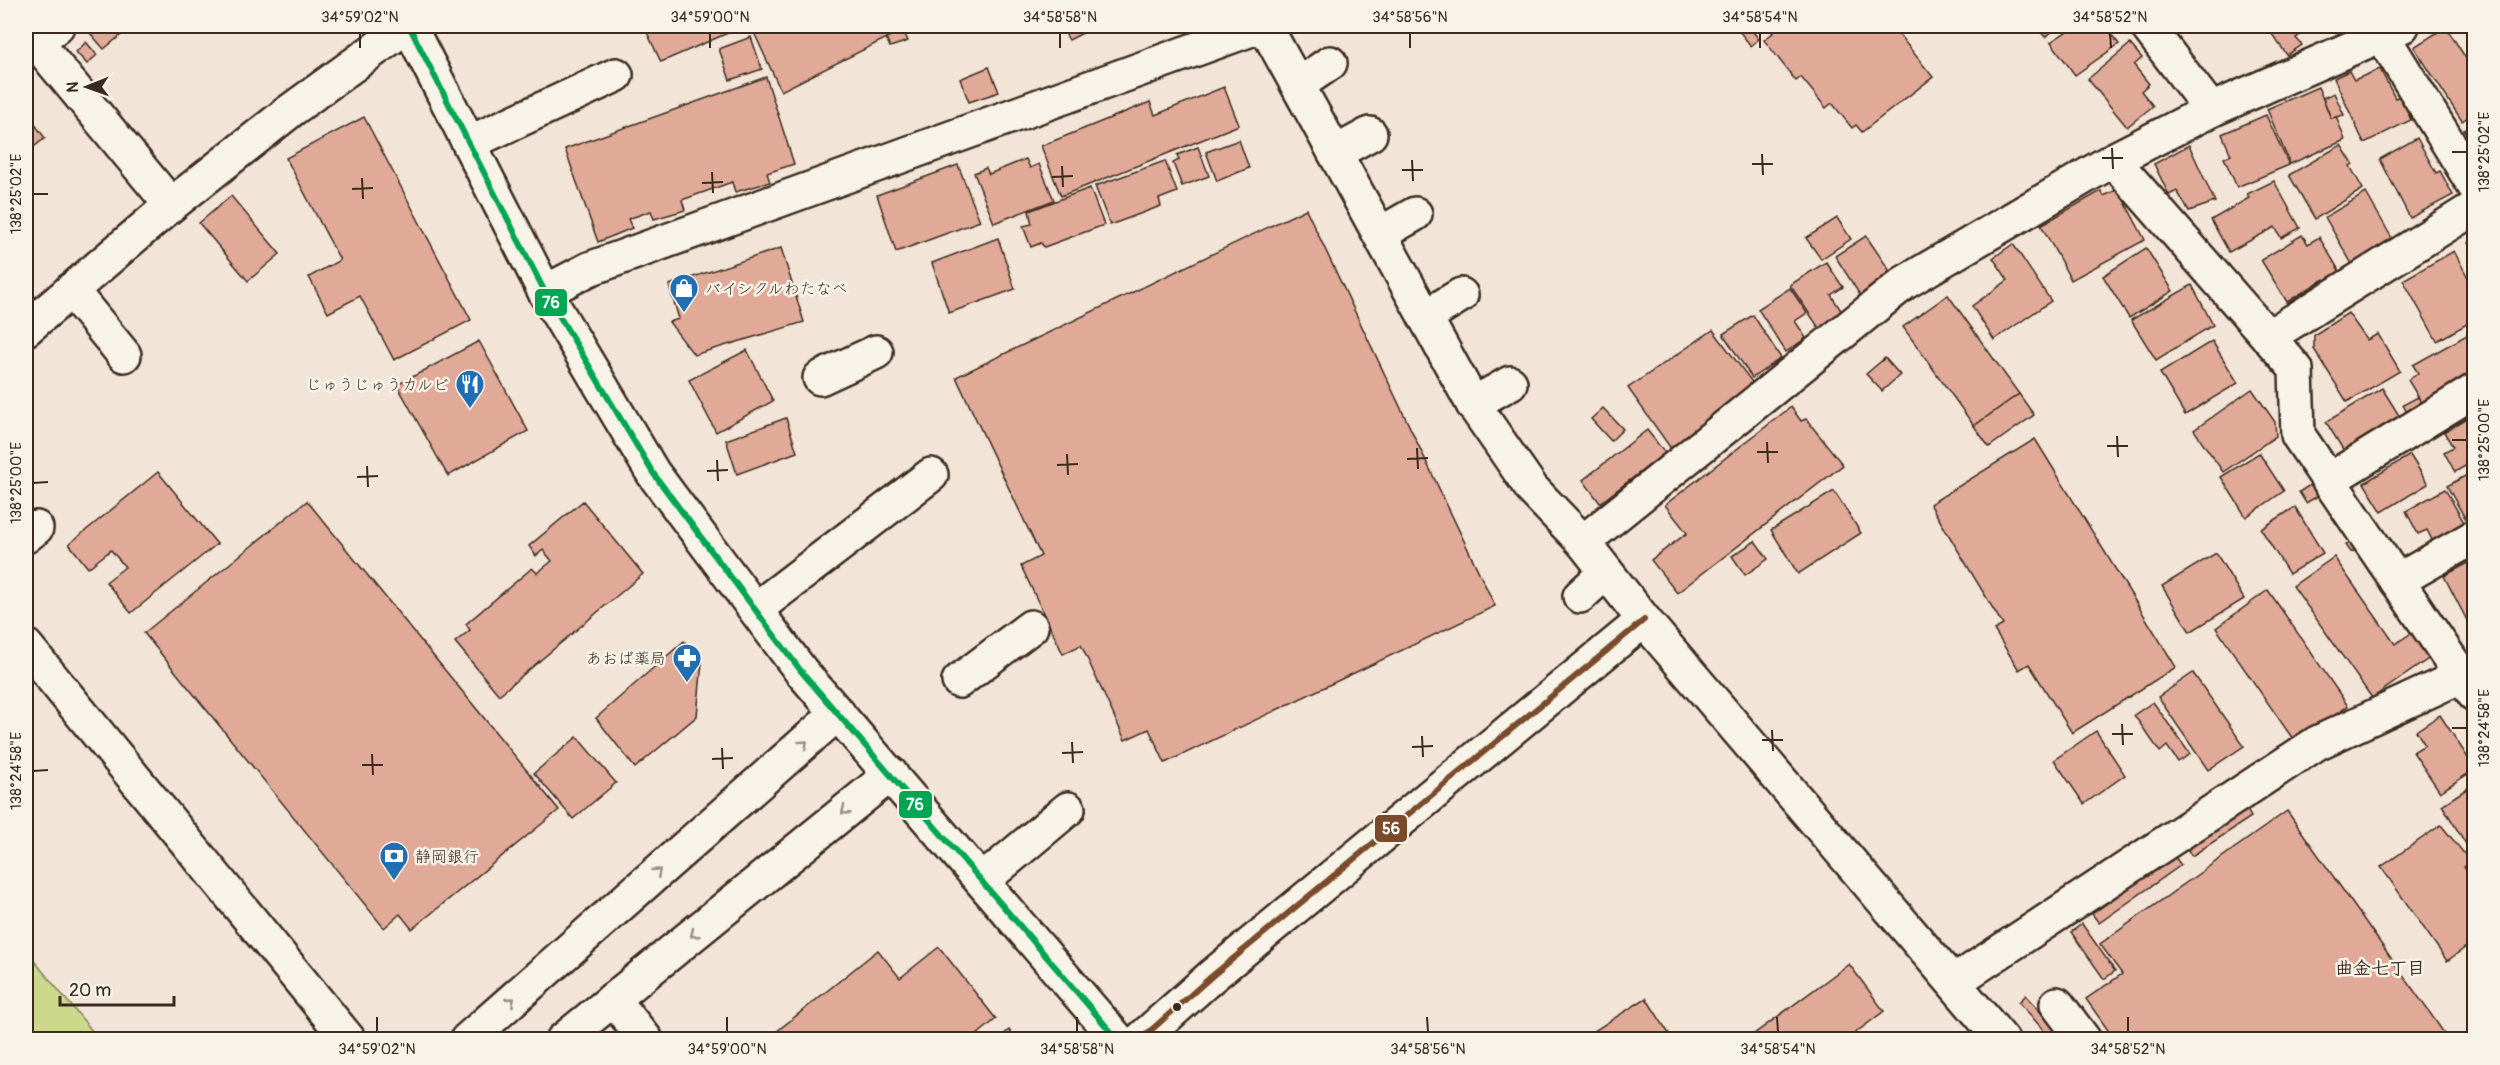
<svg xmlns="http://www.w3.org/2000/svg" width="2500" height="1065" viewBox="0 0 2500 1065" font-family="Pangolin,'Klee One',sans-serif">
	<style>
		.green { fill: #ccd88c; stroke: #848155; stroke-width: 1.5 }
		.building { fill: #e1aa98; stroke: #3b2a1e; stroke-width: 1.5 }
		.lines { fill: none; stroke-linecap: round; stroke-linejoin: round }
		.minor-casing { stroke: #3b2a1e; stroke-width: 38 }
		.major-casing { stroke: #3b2a1e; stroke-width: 38 }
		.minor { stroke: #f7f3e8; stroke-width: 33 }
		.major { stroke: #f7f3e8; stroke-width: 33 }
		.bus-1-casing { stroke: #f7f3e8; stroke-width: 10 }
		.bus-2-casing { stroke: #f7f3e8; stroke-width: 10 }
		.bus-1 { stroke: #00a651; stroke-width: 6 }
		.bus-2 { stroke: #7a4b2a; stroke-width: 6 }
		.oneway { stroke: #998e83 }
		.ticks { fill: none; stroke: #3b2a1e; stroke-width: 2 }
		.bus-dot { fill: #3b2a1e; stroke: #f7f3e8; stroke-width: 2 }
		.labels { text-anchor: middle; stroke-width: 5; stroke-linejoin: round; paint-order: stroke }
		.poi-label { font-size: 16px; fill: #3b2a1e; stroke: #f7f3e8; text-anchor: start }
		.neighbourhood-label { font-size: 18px; font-weight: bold; fill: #3b2a1e; stroke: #f7f3e8 }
		.line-badge { stroke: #f7f3e8; stroke-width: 2 }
		.badge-label { font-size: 16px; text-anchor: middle; font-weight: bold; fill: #fff }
		.neatline { fill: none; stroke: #3b2a1e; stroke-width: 2 }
		.ticks-label { font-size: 15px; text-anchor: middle; fill: #3b2a1e }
	</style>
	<rect width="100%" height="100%" fill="#f3e4d8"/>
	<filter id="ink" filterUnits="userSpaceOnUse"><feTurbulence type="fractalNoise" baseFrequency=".0167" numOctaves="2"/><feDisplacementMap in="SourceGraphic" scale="12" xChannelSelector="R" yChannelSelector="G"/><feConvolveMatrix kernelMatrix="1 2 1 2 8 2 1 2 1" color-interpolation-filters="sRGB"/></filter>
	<g filter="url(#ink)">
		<polygon class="green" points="26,951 99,1039 26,1039"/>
		<g class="building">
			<polygon points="84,26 132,26 104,49"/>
			<polygon points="644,26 744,26 661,62"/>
			<polygon points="751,26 901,26 903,30 781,91"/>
			<polygon points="941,26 963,26 945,34"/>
			<polygon points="1061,26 1096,26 1069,40"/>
			<polygon points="1735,26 1748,26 1759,39 1751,46"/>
			<polygon points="1767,26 1892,26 1933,77 1862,132 1856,125 1852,128 1832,103 1826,108 1801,77 1796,81 1764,40 1773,33"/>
			<polygon points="2036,26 2060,26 2045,37"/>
			<polygon points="2075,26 2105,26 2119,44 2075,75 2051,42"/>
			<polygon points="2266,26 2313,26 2296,38 2302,45 2287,55"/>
			<polygon points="2446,27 2474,71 2474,113 2462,121 2414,47"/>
			<polygon points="903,30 908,41 890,47 886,38"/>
			<polygon points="751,37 762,69 730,80 719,49"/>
			<polygon points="86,42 97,55 87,64 76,52"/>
			<polygon points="2130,44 2142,58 2134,65 2149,84 2141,91 2153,106 2127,127 2088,79"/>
			<polygon points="989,67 999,92 969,102 960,79"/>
			<polygon points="2380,69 2395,98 2401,96 2411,120 2364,143 2334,78 2349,71 2354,80"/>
			<polygon points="766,77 794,164 767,173 770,182 735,192 732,182 682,200 685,210 654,219 651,211 628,219 632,228 598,242 565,149"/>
			<polygon points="1224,87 1239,125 1061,196 1041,146 1150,102 1155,115"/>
			<polygon points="2318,87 2331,118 2336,116 2345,140 2290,164 2267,109"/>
			<polygon points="2334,93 2344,115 2331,118 2323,98"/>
			<polygon points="26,112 45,138 26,153"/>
			<polygon points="2266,115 2289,165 2237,187 2224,158 2231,155 2222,134"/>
			<polygon points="364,117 471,320 394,360 360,296 328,313 309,277 340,260 286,158"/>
			<polygon points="2474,123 2474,145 2464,130"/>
			<polygon points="2417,138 2436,173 2440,171 2453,195 2410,218 2380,159"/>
			<polygon points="1239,140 1249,168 1217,181 1206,152"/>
			<polygon points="2189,145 2215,202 2189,211 2177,191 2169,195 2154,164"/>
			<polygon points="2341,145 2353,164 2350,166 2363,189 2315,219 2289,175"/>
			<polygon points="1198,147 1209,176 1182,186 1173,163 1179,160 1177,155"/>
			<polygon points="1026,159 1030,168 1039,164 1054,200 994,223 974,173 986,168 989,174"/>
			<polygon points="1165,161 1177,192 1159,199 1161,206 1110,225 1095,186"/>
			<polygon points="958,165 980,221 896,252 877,195"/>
			<polygon points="2274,181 2300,228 2281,238 2275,227 2229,252 2211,220 2249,198 2247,194"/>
			<polygon points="1090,188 1104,225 1044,247 1041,243 1031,247 1023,226 1032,224 1029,211"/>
			<polygon points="2118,189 2145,240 2071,280 2041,225 2101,191 2104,196"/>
			<polygon points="2366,193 2393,240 2352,264 2325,217"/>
			<polygon points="231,196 280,254 248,281 199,223"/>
			<polygon points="1306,209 1495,606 1165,763 1149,729 1125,740 1081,645 1063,654 1021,566 1041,556 956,377"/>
			<polygon points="1837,218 1851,239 1821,259 1806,238"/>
			<polygon points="2302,235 2308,244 2319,237 2343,277 2328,286 2324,279 2287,302 2261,260"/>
			<polygon points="1866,236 1892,274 1860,295 1835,256"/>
			<polygon points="998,238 1015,289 949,313 932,263"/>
			<polygon points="2474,239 2474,255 2468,243"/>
			<polygon points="2013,244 2051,301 1994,340 1972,306 2008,280 1993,258"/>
			<polygon points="781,248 804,322 694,355 669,322 679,319 669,285"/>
			<polygon points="2146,248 2173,291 2129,318 2103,276"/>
			<polygon points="2454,251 2474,289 2468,295 2474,307 2474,320 2437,341 2403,280"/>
			<polygon points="1826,262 1843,287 1831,295 1842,312 1819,328 1790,285"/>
			<polygon points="26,281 33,290 26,296"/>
			<polygon points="2192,285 2213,325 2156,360 2131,320"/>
			<polygon points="1790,288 1807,313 1795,321 1806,338 1786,352 1758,309"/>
			<polygon points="1948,295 2019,394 1974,426 1903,327"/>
			<polygon points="2348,313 2367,340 2378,334 2400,371 2347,402 2314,349 2314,335"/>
			<polygon points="1753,315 1781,358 1752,378 1723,334"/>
			<polygon points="1713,330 1755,386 1672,450 1628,388"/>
			<polygon points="2474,331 2474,376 2423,405 2408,380 2418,373 2413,365"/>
			<polygon points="479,341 528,431 448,476 397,385"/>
			<polygon points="2212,341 2238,383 2185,415 2160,373"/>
			<polygon points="747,350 773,401 716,432 689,380"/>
			<polygon points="1885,358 1900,375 1882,391 1866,374"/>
			<polygon points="2382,388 2400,417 2347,456 2326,422"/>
			<polygon points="2252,389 2275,422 2276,436 2223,472 2194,430"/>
			<polygon points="2019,394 2034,415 1989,447 1974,426"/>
			<polygon points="2418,397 2424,408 2409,416 2403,405"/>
			<polygon points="1791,407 1801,421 1806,419 1843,465 1677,593 1651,560 1687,533 1665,505"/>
			<polygon points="1603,408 1623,429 1611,441 1591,419"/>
			<polygon points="2474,414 2474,461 2455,472 2444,452 2453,447 2444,432"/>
			<polygon points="786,418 797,452 737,474 726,440"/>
			<polygon points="1647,430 1665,453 1600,503 1583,480"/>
			<polygon points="2035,439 2176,667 2072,733 2029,664 2019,670 1994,630 2003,625 1930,504"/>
			<polygon points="2259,453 2284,491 2246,517 2221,477"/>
			<polygon points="2410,455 2428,484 2382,512 2364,483"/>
			<polygon points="2474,471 2474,522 2469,525 2447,486"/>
			<polygon points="158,472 217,544 131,613 106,582 125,567 111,550 88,568 69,544"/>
			<polygon points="2316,481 2323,493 2306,503 2299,492"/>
			<polygon points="2445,489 2466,526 2434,544 2427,530 2418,534 2406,511"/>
			<polygon points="1834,491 1861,533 1798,574 1771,530"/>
			<polygon points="307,501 559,810 412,929 400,914 384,928 144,633"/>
			<polygon points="583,501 643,574 499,695 455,642 470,630 466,624 532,568 537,573 552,561 543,550 536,556 529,546"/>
			<polygon points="2295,507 2323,553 2289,574 2261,529"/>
			<polygon points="1755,541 1768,559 1745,575 1732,556"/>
			<polygon points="2354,541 2358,549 2351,552 2346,545"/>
			<polygon points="2216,553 2244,599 2190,632 2162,586"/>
			<polygon points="2334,557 2395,644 2413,632 2431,657 2372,698 2293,586"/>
			<polygon points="2474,560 2474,634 2444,576"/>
			<polygon points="2268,590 2348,706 2295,742 2216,628"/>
			<polygon points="684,641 702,662 697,716 635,768 596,718"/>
			<polygon points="2193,673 2244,746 2208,770 2158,697"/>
			<polygon points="2153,702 2190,754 2178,762 2167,746 2160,752 2134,715"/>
			<polygon points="2440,715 2474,767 2474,770 2440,792 2413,752 2425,745 2416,731"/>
			<polygon points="2096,731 2125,775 2084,804 2054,760"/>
			<polygon points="577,737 616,783 573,819 534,773"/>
			<polygon points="2474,784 2474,857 2442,805"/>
			<polygon points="2246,808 2251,817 2192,856 2186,848"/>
			<polygon points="2287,811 2449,1040 2115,1040 2086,999 2122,974 2100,944"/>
			<polygon points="2441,825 2471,862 2464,867 2474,882 2474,941 2447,961 2381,867"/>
			<polygon points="2174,856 2181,865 2099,923 2092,914"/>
			<polygon points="2082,924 2115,971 2104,979 2071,932"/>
			<polygon points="939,947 996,1019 971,1040 766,1040 878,950 900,978"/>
			<polygon points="1849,964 1884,1011 1846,1040 1752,1040 1750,1037"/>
			<polygon points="2026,995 2064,1040 2052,1040 2019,1002"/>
			<polygon points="1646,998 1673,1040 1580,1040"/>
			<polygon points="1009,1030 1017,1040 997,1040"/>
		</g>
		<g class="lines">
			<g class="minor-casing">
				<g id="minor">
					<polyline points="1265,26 1473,404 1532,489 1583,542 1644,620 2002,1040"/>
					<polyline points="2147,26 2211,110"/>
					<polyline points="26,30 171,205"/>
					<polyline points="2382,35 2474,185"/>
					<polyline points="36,43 57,26"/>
					<polyline points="1298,85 1330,63"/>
					<polyline points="469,143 616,75"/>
					<polyline points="1335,153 1370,134"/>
					<polyline points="2113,160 2296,369 2298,435 2474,694"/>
					<polyline points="1380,234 1415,214"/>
					<polyline points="71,290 124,355"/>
					<polyline points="545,292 589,269 1260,26"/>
					<polyline points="1425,317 1461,295"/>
					<polyline points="26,329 171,205 290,111 407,26"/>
					<polyline points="2268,337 2474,208"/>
					<polyline points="820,378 876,352"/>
					<polyline points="1473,404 1510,383"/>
					<polyline points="2329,480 2474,391"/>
					<polyline points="26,536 36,528"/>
					<polyline points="1583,542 1904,283 2113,160 2211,110 2402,26"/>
					<polyline points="2397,581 2474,537"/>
					<polyline points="1580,596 1606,572"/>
					<polyline points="756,609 931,475"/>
					<polyline points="26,646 349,1040"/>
					<polyline points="959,681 1031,627"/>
					<polyline points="982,881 1068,809"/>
					<polyline points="1954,982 2317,743 2474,670"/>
					<polyline points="613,999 646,1040"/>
					<polyline points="2057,1004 2084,1040"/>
					<polyline points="467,1040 838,713"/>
					<polyline points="563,1040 891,774"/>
					<polyline points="1140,1040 1212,976 1644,620"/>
				</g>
			</g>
			<g class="major-casing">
				<polyline id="major" points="409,26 545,292 653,473 801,671 1118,1040"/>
			</g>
			<use href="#minor" class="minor"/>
			<use href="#major" class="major"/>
			<g class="bus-1-casing">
				<polyline id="bus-1" points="409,26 545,292 653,473 801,671 1118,1040"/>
			</g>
			<g class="bus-2-casing">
				<polyline id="bus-2" points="1140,1040 1212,976 1644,620"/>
			</g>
			<use href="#bus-1" class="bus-1"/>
			<use href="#bus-2" class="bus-2"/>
		</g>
		<defs><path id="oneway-chevron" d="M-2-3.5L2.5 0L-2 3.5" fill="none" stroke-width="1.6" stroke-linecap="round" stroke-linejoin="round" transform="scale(1.5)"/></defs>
		<g class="oneway">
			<use href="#oneway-chevron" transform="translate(804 744) rotate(-42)"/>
			<use href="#oneway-chevron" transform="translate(845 811) rotate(141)"/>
			<use href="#oneway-chevron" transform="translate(657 872) rotate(-41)"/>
			<use href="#oneway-chevron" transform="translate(694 934) rotate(141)"/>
			<use href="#oneway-chevron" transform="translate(511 1001) rotate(-41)"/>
		</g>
	</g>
	<path class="ticks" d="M360 33V48M710 33V48M1060 33V48M1410 33V48M1760 33V48M2110 33 2111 48M2112 148 2113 169M2452 152H2467M1762 154 1763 175M2102 158H2123M1412 160 1413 181M1752 164H1773M1062 166 1063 187M1402 170H1423M712 172 713 193M1052 177 1073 176M362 178 363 199M702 183 723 182M352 189 373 188M33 194H48M2117 436 2118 457M2452 440H2467M1767 442 1768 463M2107 446H2128M1417 448 1418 469M1757 452H1778M1067 454 1068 475M1407 459 1428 458M717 460 718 481M1057 465 1078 464M367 466 368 487M707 471 728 470M357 477 378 476M33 483 48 482M2122 724 2123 745M2452 728H2467M1772 730 1773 751M2112 734H2133M1422 736 1423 757M1762 740H1783M1072 742 1073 763M1412 747 1433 746M722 748 723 769M1062 753 1083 752M372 754 373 775M712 759 733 758M362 765H383M33 771 48 770M377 1017V1032M727 1017V1032M1077 1017V1032M1427 1017 1428 1032M1777 1017 1778 1032M2128 1017V1032"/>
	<defs>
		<g id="shop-pin" transform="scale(1.5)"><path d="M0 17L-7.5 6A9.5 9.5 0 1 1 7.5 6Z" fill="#1f6fb2" stroke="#f7f3e8"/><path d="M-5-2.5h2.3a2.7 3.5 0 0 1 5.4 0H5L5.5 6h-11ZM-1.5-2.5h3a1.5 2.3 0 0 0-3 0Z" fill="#fff"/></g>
		<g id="restaurant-pin" transform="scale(1.5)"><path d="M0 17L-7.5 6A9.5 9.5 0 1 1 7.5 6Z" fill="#1f6fb2" stroke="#f7f3e8"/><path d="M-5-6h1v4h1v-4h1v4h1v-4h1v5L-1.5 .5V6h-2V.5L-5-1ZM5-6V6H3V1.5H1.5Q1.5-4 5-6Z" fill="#fff"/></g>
		<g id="pharmacy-pin" transform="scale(1.5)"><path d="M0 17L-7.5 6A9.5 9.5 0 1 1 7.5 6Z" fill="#1f6fb2" stroke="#f7f3e8"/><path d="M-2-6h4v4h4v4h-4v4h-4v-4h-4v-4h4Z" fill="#fff"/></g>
		<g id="bank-pin" transform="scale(1.5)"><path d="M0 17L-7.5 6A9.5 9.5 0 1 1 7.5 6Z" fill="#1f6fb2" stroke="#f7f3e8"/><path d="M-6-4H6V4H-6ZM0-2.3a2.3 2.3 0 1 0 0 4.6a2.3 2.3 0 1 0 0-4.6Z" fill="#fff"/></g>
	</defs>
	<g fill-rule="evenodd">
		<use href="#shop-pin" x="684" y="288"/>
		<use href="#restaurant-pin" x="470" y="384"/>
		<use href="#pharmacy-pin" x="687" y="658"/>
		<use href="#bank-pin" x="394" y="856"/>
	</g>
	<circle class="bus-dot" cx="1177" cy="1007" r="5"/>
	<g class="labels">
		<g class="poi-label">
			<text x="705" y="294">バイシクルわたなべ</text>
			<text x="449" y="390" text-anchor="end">じゅうじゅうカルビ</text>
			<text x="666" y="664" text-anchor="end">あおば薬局</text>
			<text x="415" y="862">静岡銀行</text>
		</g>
		<g class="neighbourhood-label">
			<text x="2380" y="974">曲金七丁目</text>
		</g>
	</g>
	<g class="line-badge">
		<rect x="534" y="288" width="34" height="29" rx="6" fill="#00a651"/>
		<rect x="898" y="790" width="35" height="29" rx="6" fill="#00a651"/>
		<rect x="1374" y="814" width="34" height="29" rx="6" fill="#7a4b2a"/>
	</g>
	<g class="badge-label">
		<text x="551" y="308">76</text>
		<text x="915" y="810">76</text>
		<text x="1391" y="834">56</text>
	</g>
	<rect width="2500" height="1065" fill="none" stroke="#f7f3e8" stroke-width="66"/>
	<g transform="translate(87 87) rotate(269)" stroke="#f7f3e8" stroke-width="4.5" paint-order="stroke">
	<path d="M0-4.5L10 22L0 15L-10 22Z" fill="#3b2a1e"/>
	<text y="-9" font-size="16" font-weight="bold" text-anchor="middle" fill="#3b2a1e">N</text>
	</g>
	<path d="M60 996v9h114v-9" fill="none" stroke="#3b2a1e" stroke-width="3"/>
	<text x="69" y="996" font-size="18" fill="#3b2a1e" stroke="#f7f3e8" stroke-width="4.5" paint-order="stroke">20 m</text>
	<rect x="33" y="33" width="2434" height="999" class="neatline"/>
	<g class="ticks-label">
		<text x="360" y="22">34°59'02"N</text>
		<text x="710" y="22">34°59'00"N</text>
		<text x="1060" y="22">34°58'58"N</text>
		<text x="1410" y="22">34°58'56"N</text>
		<text x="1760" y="22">34°58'54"N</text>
		<text x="2110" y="22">34°58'52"N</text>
		<text transform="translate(2484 152) rotate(-90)" y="5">138°25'02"E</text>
		<text transform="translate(16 194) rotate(-90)" y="5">138°25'02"E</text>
		<text transform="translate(2484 440) rotate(-90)" y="5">138°25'00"E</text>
		<text transform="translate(16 483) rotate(-90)" y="5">138°25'00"E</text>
		<text transform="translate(2484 728) rotate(-90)" y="5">138°24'58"E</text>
		<text transform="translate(16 771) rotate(-90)" y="5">138°24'58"E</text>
		<text x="377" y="1054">34°59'02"N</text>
		<text x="727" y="1054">34°59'00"N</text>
		<text x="1077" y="1054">34°58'58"N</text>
		<text x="1428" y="1054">34°58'56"N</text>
		<text x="1778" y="1054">34°58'54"N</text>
		<text x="2128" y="1054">34°58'52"N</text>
	</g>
</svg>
